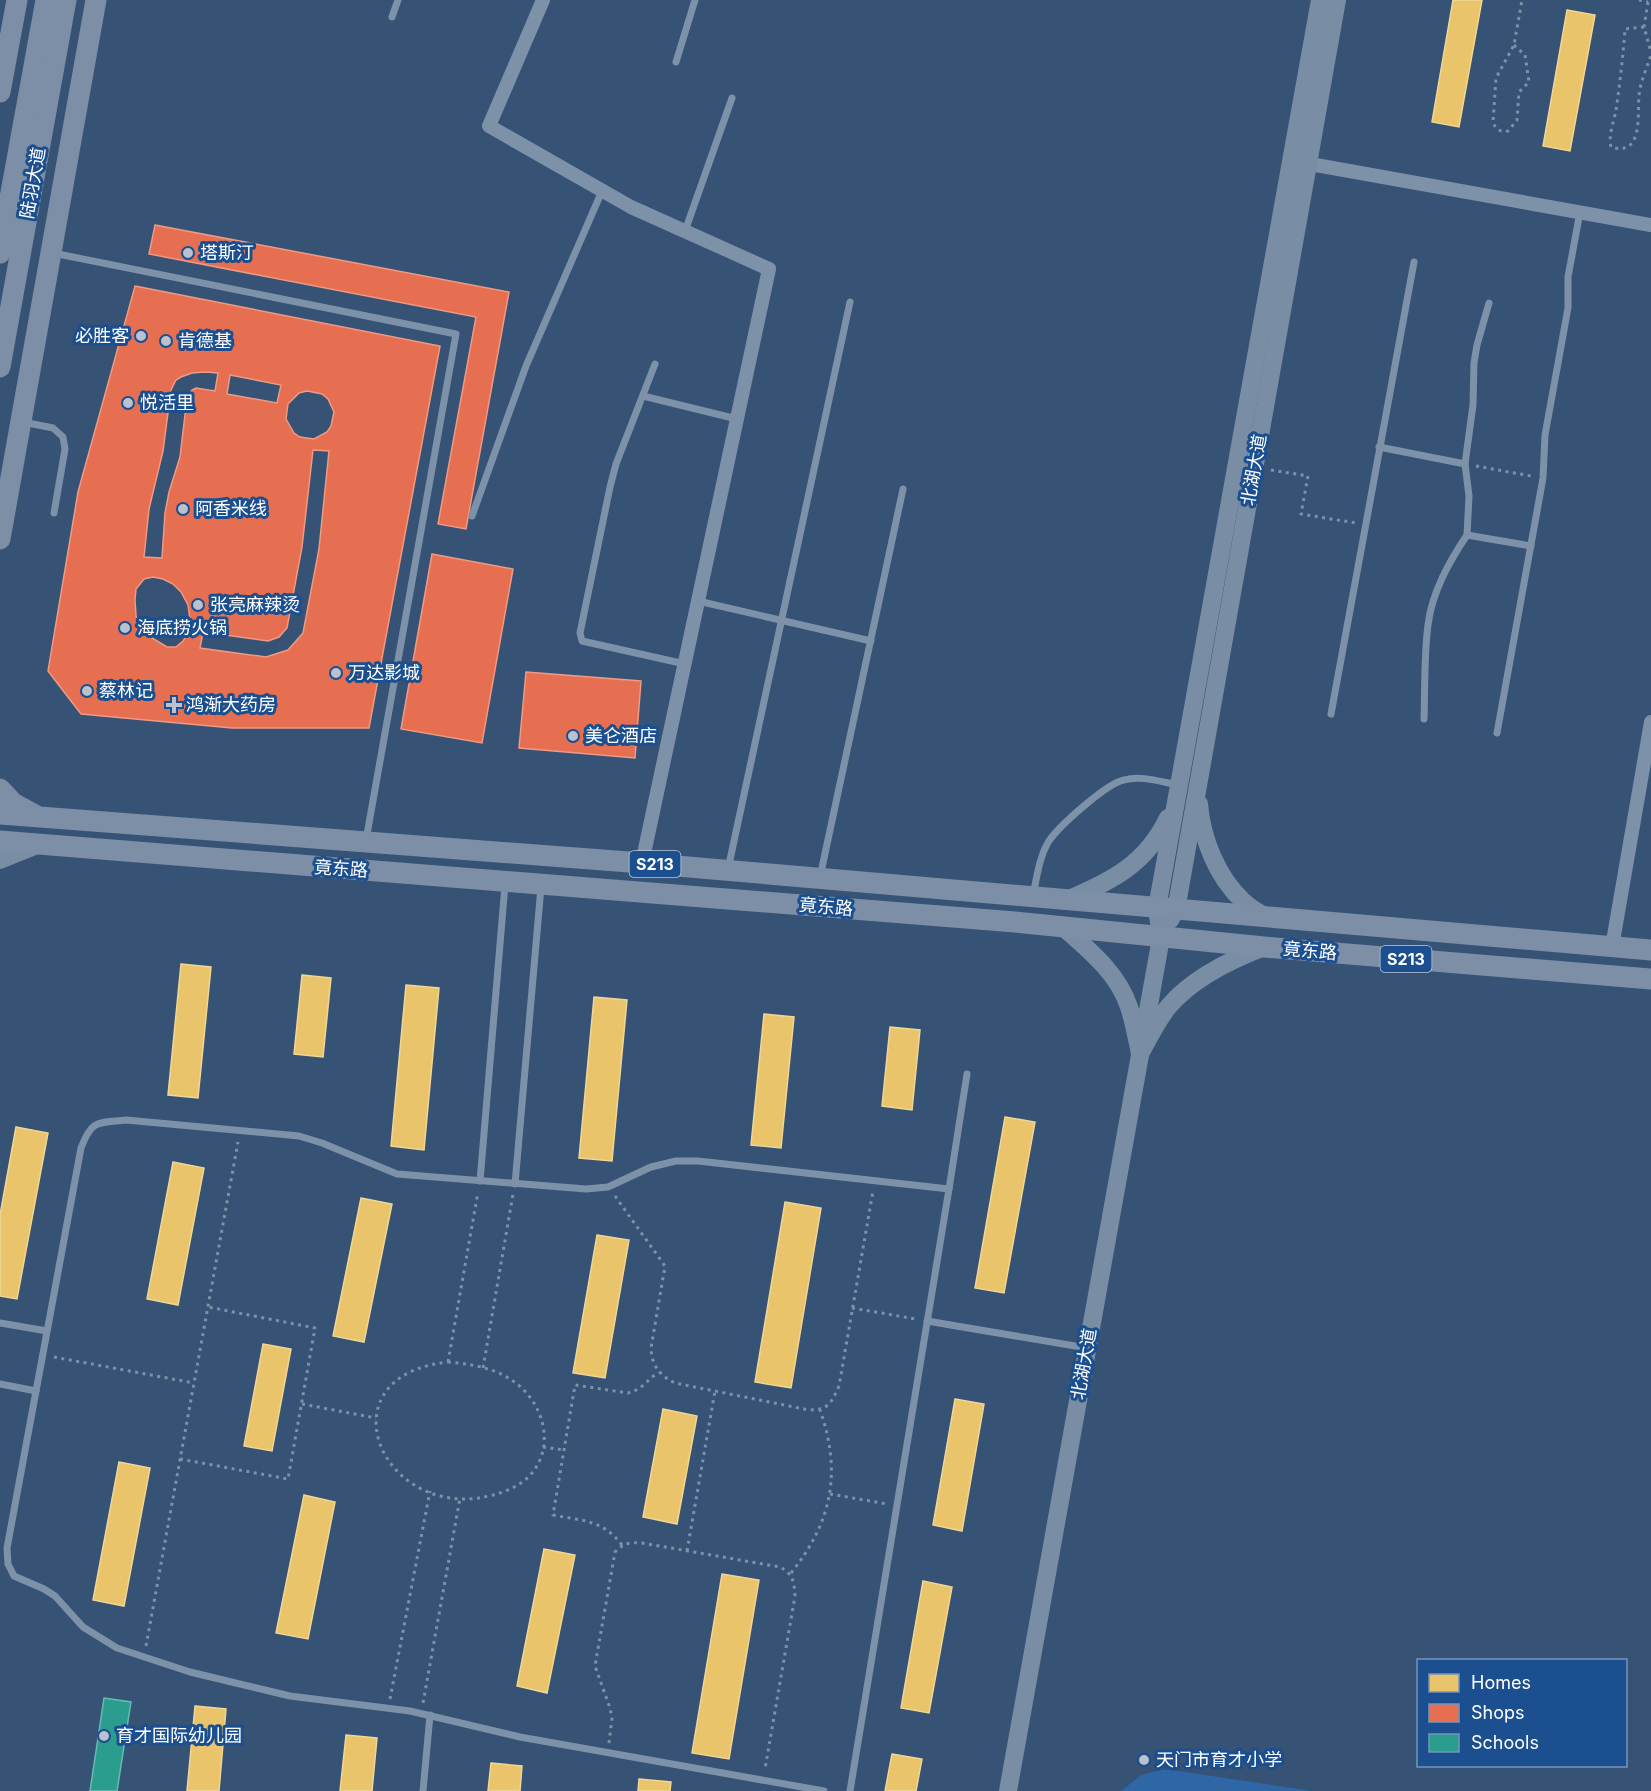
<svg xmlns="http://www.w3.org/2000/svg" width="1651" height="1791" viewBox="0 0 1651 1791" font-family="Inter,'Noto Sans SC',sans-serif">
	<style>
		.green { fill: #2f66a5 }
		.homes { fill: #e9c46a; stroke: #f0d697; stroke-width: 1.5 }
		.shops { fill: #e76f51; stroke: #ee9a85; stroke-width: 1.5; fill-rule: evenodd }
		.schools { fill: #2a9d8f; stroke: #6abab1; stroke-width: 1.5 }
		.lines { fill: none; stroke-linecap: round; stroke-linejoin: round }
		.path { stroke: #7d92a8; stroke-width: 3; stroke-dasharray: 3 4.5; stroke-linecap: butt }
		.lane { stroke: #7d92a8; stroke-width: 7 }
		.street { stroke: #7d92a8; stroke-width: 14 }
		.secondary { stroke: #798da4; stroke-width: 18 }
		.primary { stroke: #7d8ea7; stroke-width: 21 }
		.poi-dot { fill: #b9c2ce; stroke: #1b4f8f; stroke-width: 2 }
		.labels { text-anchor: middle; stroke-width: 6; stroke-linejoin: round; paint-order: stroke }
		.shield { fill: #1b4f8f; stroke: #bbcadd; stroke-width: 1.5 }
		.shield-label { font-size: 16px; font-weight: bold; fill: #fff }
		.street-label { font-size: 18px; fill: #fff; stroke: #1b4f8f }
		.poi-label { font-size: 18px; fill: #fff; stroke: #1b4f8f; text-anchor: start }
	</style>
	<rect width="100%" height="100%" fill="#365274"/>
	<polygon class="green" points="1161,1770 1172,1770 1312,1791 1121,1791 1141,1775"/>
	<g class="homes">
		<polygon points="1453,0 1482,0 1459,127 1432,122"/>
		<polygon points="1567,10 1595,15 1570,151 1543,146"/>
		<polygon points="181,964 211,967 198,1098 168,1095"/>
		<polygon points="302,975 331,978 323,1057 294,1054"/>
		<polygon points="406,985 439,988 424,1150 391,1146"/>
		<polygon points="594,997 627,1000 612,1161 579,1158"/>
		<polygon points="764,1014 794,1017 781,1148 751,1145"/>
		<polygon points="890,1027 920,1030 912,1110 882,1106"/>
		<polygon points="1005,1117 1035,1122 1004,1293 975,1288"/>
		<polygon points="16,1127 48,1133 17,1299 0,1296 0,1215"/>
		<polygon points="173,1162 204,1168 178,1305 147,1299"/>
		<polygon points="361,1198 392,1204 364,1342 333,1336"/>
		<polygon points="785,1202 821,1208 791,1388 755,1382"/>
		<polygon points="597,1235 629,1240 605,1378 573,1373"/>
		<polygon points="263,1344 291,1349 272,1451 244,1446"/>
		<polygon points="955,1399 984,1404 962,1531 933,1525"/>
		<polygon points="663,1409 697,1416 677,1524 643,1517"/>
		<polygon points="119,1462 150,1468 124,1606 93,1600"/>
		<polygon points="304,1495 335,1502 308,1639 276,1633"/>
		<polygon points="544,1549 575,1555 547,1693 517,1686"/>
		<polygon points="722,1574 759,1580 729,1759 692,1753"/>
		<polygon points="923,1581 952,1587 929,1713 901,1708"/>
		<polygon points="195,1706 226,1709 219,1791 187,1791"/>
		<polygon points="346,1735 377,1738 372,1791 340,1791"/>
		<polygon points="892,1754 922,1759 916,1791 885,1791"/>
		<polygon points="491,1763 522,1766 520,1791 488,1791"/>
		<polygon points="639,1779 671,1782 670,1791 638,1791"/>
	</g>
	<g class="shops">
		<polygon points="155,225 509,292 466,529 438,524 476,317 149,254"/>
		<path d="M135 286 440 346 369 728H232L81 714 48 671 78 492ZM205 372 218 373 215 391 196 388 192 390 187 398 180 457 169 492 165 513 162 558 144 557 149 509 163 451 171 390 176 380 181 377 192 373ZM230 375 281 385 277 403 227 394ZM307 391 322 394 328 399 334 412 331 426 327 432 314 439 300 437 294 433 286 419 288 404 299 393ZM313 450 329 451 319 549 303 633 288 650 266 657 200 648 203 632 268 641 279 637 287 628 302 547ZM153 577 163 579 173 584 181 592 188 605 190 620 189 632 183 641 176 647H167L152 638 139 622 136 616 135 600 136 589 144 579Z"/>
		<polygon points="432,554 513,569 482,743 401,729"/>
		<polygon points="526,672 641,681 635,758 519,748"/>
	</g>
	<polygon class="schools" points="104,1698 131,1702 117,1791 90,1791"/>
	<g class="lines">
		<g class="path">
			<polyline points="1639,0 1648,2"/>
			<polyline points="1648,2 1644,27 1651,52"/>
			<path d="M1644 27 1625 29C1623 56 1620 83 1616 110 1614 121 1608 136 1611 147 1644 157 1637 114 1639 96 1640 82 1647 68 1651 55"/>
			<path d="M1514 45 1525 55 1529 82 1519 92 1517 120 1508 131C1500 132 1496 130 1493 122L1496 78 1514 45 1522 0"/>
			<polyline points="1476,466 1531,476"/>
			<polyline points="1271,470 1308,476 1301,514 1356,523"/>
			<path d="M615 1196 665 1266 651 1348C652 1366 659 1375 675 1383L809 1410C829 1410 831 1403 839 1386L873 1191"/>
			<polyline points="852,1308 916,1319"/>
			<polyline points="54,1357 194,1383"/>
			<path d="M448 1362C469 1364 491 1367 510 1379 541 1398 557 1442 532 1473 520 1488 497 1495 479 1498 376 1512 325 1375 448 1362Z"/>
			<polyline points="448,1362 478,1192"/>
			<polyline points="483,1368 513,1194"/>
			<polyline points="302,1404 376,1418"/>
			<polyline points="543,1447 564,1450"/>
			<polyline points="180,1459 288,1479 315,1328 208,1307"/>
			<polyline points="830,1494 887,1504"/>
			<path d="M622 1545C602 1519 582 1521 553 1515L575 1385 628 1393 639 1389 658 1372"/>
			<polyline points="687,1551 715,1391"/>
			<path d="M791 1573C832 1522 842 1472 820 1410"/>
			<polyline points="146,1646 238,1142"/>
			<polyline points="390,1699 430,1491"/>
			<polyline points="423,1703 460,1498"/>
			<path d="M609 1743 612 1718 610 1708 595 1666 615 1552C624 1543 630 1542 642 1543L780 1567C793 1574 794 1581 795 1596L765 1769"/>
		</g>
		<g class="lane">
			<polyline points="392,17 398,0"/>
			<polyline points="676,62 695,0"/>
			<polyline points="685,231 732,98"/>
			<polyline points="53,253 456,334 366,840"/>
			<polyline points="655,364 616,464 610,487 580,633 582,641 685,664"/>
			<polyline points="643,396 737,419"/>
			<polyline points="23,422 53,428 63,437 65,449 54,513"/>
			<polyline points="1379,447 1465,464"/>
			<polyline points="472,516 526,366 602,191"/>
			<polyline points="1467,535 1469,496 1465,464 1473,405 1474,363 1477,345 1489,303"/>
			<polyline points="698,601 871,641"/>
			<polyline points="1331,714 1414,262"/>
			<path d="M1424 719C1425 688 1424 655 1428 625 1432 592 1449 562 1467 535L1531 546"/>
			<polyline points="1497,733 1543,478 1545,435 1568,308 1568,277 1580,212"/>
			<polyline points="728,869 850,302"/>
			<polyline points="820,877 903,489"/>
			<path d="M1033 895C1037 877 1039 857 1049 841 1059 826 1107 783 1124 780 1141 775 1161 782 1179 785"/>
			<polyline points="480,1181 505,885"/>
			<polyline points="515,1184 541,887"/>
			<polyline points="949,1189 967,1074"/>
			<polyline points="927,1321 1087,1348"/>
			<polyline points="0,1323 47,1331"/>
			<polyline points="0,1384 36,1391"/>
			<polyline points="423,1791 430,1715"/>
			<path d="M824 1791 520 1737 410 1711 290 1696 190 1672 117 1648 83 1627 55 1596 44 1589 14 1576 8 1564 7 1548 81 1148C92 1119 98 1123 126 1120L299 1136 322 1143 397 1174 586 1189 608 1187 651 1167 676 1161H698L949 1189 850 1791"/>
		</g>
		<g class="street">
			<polyline points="543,0 489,126 631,207 769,269 642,863"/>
			<polyline points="1299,162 1651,225"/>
			<polyline points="1612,947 1651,722"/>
		</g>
		<g class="secondary">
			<path d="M1199 804C1202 839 1217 877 1243 901 1250 908 1258 912 1266 917"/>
			<polyline points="0,860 40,844"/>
			<path d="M1067 900C1112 881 1146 864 1168 818"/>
			<polyline points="1170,920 1176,910 1337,0"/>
			<path d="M1063 927C1089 950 1118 973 1129 1007 1134 1022 1137 1039 1140 1054 1149 1038 1158 1019 1169 1006 1193 978 1230 960 1264 947"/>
			<polyline points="1008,1791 1161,938 1157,908 1320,0"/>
		</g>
		<g class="primary">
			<polyline points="0,92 17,0"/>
			<polyline points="0,253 46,0"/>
			<polyline points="0,367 66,0"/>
			<polyline points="0,539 96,0"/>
			<polyline points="0,789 13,803 35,815"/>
			<polyline points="0,814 642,863 1651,950"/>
			<polyline points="0,841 1015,922 1264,947 1651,979"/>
		</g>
	</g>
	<g class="poi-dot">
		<circle cx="188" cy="253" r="6"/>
		<circle cx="141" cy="336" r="6"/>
		<circle cx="166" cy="341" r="6"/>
		<circle cx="128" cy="403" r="6"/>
		<circle cx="183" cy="509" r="6"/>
		<circle cx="198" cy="605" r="6"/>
		<circle cx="125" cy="628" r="6"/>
		<circle cx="336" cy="673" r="6"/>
		<circle cx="87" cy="691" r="6"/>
		<path d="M171 696h6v6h6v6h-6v6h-6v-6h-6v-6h6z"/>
		<circle cx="573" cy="736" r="6"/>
		<circle cx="104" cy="1736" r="6"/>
		<circle cx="1144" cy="1760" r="6"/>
	</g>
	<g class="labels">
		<g class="shield">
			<rect x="629.5" y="851" width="51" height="26" rx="4.5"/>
			<rect x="1380.5" y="946" width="51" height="26" rx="4.5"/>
		</g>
		<g class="shield-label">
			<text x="655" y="870">S213</text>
			<text x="1406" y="965">S213</text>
		</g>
		<g class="street-label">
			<text transform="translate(33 183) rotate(-80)" y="6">陆羽大道</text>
			<text transform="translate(1254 470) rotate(-80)" y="6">北湖大道</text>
			<text transform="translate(341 869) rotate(4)" y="6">竟东路</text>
			<text transform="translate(826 907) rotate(5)" y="6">竟东路</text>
			<text transform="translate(1310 951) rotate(5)" y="6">竟东路</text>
			<text transform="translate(1084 1364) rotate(-80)" y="6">北湖大道</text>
		</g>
		<g class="poi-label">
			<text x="200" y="259">塔斯汀</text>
			<text x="129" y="342" text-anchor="end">必胜客</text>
			<text x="178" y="347">肯德基</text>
			<text x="140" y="409">悦活里</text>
			<text x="195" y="515">阿香米线</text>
			<text x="210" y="611">张亮麻辣烫</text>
			<text x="137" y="634">海底捞火锅</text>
			<text x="348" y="679">万达影城</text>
			<text x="99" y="697">蔡林记</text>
			<text x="186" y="711">鸿渐大药房</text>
			<text x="585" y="742">美仑酒店</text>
			<text x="116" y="1742">育才国际幼儿园</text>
			<text x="1156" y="1766">天门市育才小学</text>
		</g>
	</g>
	<rect x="1417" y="1659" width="210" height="108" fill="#1b4f8f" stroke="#7695bc" stroke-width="1.5"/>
	<rect x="1429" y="1674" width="30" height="18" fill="#e9c46a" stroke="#7695bc" stroke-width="1.5"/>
	<text x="1471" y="1689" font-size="18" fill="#ffffff">Homes</text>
	<rect x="1429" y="1704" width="30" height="18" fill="#e76f51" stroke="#7695bc" stroke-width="1.5"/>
	<text x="1471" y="1719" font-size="18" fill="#ffffff">Shops</text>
	<rect x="1429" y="1734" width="30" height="18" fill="#2a9d8f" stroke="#7695bc" stroke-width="1.5"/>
	<text x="1471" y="1749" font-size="18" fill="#ffffff">Schools</text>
</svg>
